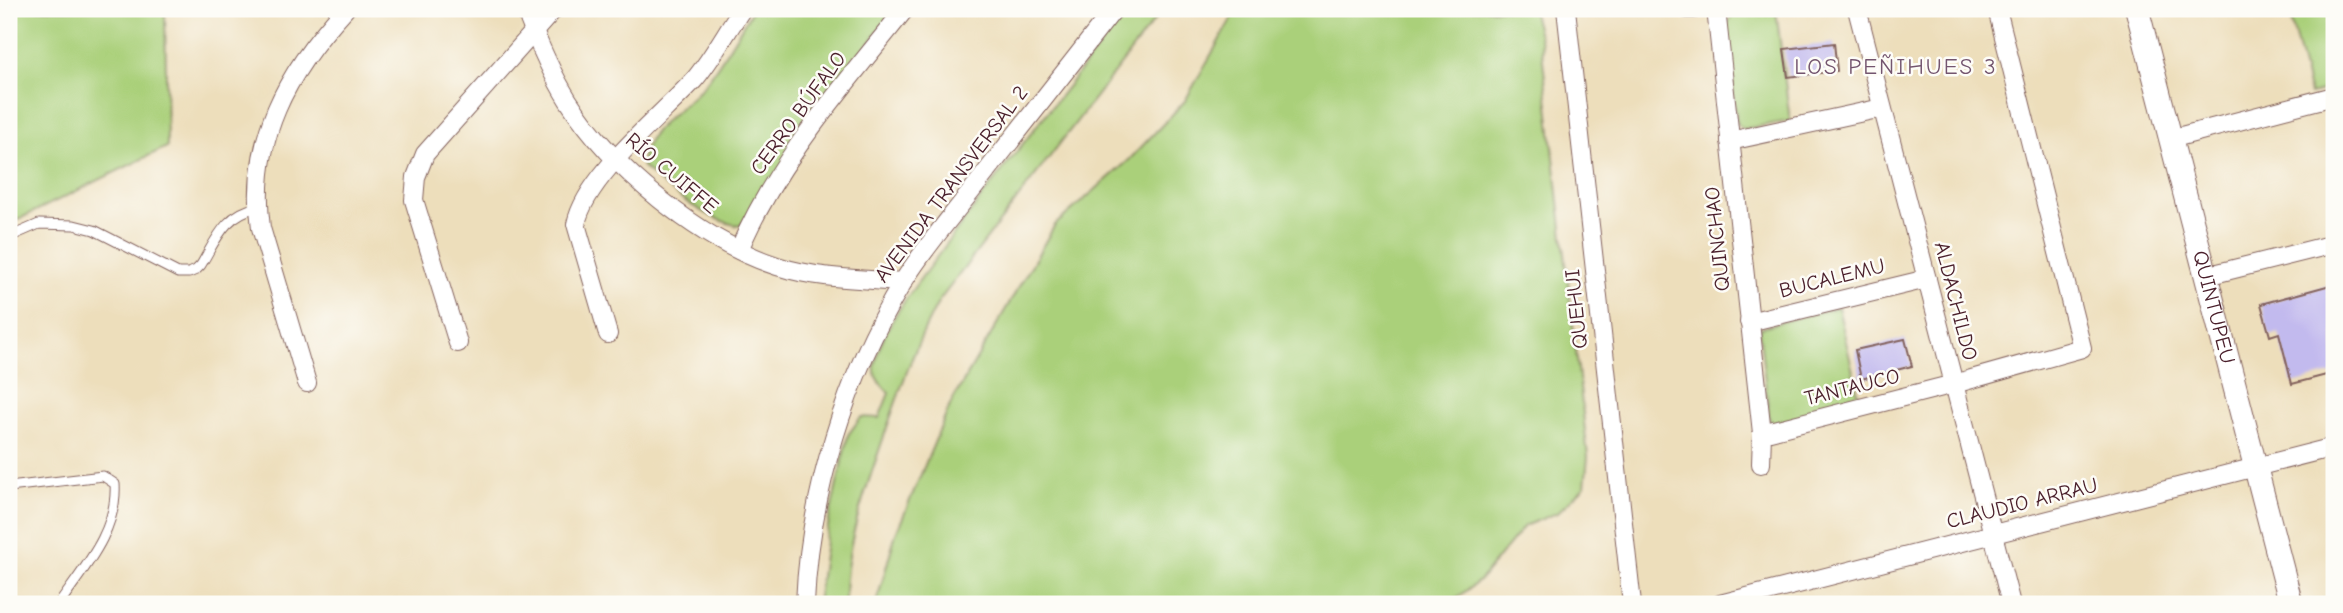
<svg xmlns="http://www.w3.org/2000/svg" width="2343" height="613" viewBox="0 0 2343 613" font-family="'Comic Neue',sans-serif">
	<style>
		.green { fill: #aad07a; stroke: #7a7852; stroke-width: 2 }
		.building { fill: #c2baee }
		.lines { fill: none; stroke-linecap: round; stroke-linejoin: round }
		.service-casing { stroke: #83625d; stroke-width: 11 }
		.minor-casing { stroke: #83625d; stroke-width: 20 }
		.tertiary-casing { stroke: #83625d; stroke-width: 25 }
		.service { stroke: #fff; stroke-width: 9 }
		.minor { stroke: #fff; stroke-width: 18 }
		.tertiary { stroke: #fff; stroke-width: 23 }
		.labels { text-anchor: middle; stroke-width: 5; stroke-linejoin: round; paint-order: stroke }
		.street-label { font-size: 21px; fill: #4a1f2b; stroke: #fdfcf7 }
		.neighbourhood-label { font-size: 23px; letter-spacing: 2px; fill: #74556f; stroke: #fdfcf7 }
	</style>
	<rect width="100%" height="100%" fill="#fdfcf7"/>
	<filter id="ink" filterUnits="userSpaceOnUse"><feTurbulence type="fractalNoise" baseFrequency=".0143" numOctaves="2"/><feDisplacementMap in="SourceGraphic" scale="14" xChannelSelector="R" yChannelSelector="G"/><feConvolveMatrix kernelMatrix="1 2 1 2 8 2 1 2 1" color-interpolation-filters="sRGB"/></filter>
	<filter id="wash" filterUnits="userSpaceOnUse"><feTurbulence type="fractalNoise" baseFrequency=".00686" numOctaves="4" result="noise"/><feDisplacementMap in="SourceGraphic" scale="28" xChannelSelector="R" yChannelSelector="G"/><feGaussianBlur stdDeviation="1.57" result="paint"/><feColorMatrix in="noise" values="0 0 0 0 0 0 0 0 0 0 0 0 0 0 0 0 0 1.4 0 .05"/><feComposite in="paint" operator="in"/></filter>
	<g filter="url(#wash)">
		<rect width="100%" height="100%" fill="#eddebb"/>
		<g class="green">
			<polygon points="9,9 165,9 167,147 9,224"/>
			<path d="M753 9H894L744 222 739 226C702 218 673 192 645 169L642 165C643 128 681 112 703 86 722 62 737 34 753 9Z"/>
			<path d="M1129 9H1163L939 301C914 346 899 393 882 442 864 495 844 547 845 604H817L829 520 848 435 861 417 879 418 889 393C882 385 873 378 875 366 881 325 921 279 945 246 1004 166 1067 87 1129 9Z"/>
			<polygon points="1237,9 1532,9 1541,43 1588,457 1585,486 1557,513 1524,526 1480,580 1449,604 876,604 895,536 951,403 1055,225 1128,161 1185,101"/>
			<polygon points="2288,9 2334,9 2334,88 2310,94"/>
			<polygon points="1776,10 1790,121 1743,129 1737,125 1726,25 1733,15"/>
			<polygon points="1838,307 1860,402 1770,424 1759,330 1762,327"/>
		</g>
		<g id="blocks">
			<g class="building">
				<polygon points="1834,43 1837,71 1788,77 1784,49"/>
				<polygon points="2334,284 2334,373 2292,384 2279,333 2270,336 2261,304"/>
				<polygon points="1905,339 1912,366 1861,379 1855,350"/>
			</g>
		</g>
	</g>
	<g filter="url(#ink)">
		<use href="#blocks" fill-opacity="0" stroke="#83625d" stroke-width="2"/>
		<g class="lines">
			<g class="service-casing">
				<g id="service">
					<path d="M9 237 39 224 74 225 94 230 178 273H189L196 270 201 265C217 238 225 214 258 207"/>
					<path d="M9 487 103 476 115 484C118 530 84 568 59 604"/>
				</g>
			</g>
			<g class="minor-casing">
				<g id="minor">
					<path d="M525 9C537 40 550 71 568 100 611 168 700 241 777 266 817 279 862 279 903 282"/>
					<polyline points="1566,9 1632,604"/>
					<polyline points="1687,9 1694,9"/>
					<polyline points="1716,9 1762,433 1761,464"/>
					<polyline points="1857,9 2011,604"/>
					<polyline points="2170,139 2334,96"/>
					<polyline points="1730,141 1882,108"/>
					<path d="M739 250C777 160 845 85 905 9"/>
					<polyline points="2206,276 2334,244"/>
					<polyline points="1749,322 1927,279"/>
					<path d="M608 334 576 224C586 176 660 117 694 80 712 59 726 32 742 9"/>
					<polyline points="458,343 414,200 416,177 425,154 554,9"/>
					<path d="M307 383 261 228C249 140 287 72 345 9"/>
					<polyline points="1762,433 1954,384 2082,348 1997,9"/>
					<path d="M805 604C809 496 846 375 903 282 925 246 954 214 980 180 1024 123 1069 66 1114 9"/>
					<polyline points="1720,604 2334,447"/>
				</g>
			</g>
			<g class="tertiary-casing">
				<g id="tertiary">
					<path id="s1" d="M2137 9 2291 604"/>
				</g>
			</g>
			<use href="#service" class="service"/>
			<use href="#minor" class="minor"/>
			<use href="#tertiary" class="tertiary"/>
		</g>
	</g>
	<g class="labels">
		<g class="street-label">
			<text transform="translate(798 113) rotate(-54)" y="7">CERRO BÚFALO</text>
			<text transform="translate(672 173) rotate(40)" y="7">RÍO CUIFFE</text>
			<text transform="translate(951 184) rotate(-53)" y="7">AVENIDA TRANSVERSAL 2</text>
			<text transform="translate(1717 239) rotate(-96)" y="7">QUINCHAO</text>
			<text transform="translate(1832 278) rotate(-14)" y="7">BUCALEMU</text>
			<text transform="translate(1956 301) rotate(76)" y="7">ALDACHILDO</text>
			<text dy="7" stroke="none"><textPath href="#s1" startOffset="308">QUINTUPEU</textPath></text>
			<text transform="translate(1576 309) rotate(-96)" y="7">QUEHUI</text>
			<text transform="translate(1852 387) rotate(-14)" y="7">TANTAUCO</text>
			<text transform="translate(2022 503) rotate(-14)" y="7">CLAUDIO ARRAU</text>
		</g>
		<g class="neighbourhood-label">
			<text x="1896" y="74">LOS PEÑIHUES 3</text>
		</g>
	</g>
	<rect width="2343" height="613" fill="none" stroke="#fdfcf7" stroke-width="35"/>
</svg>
